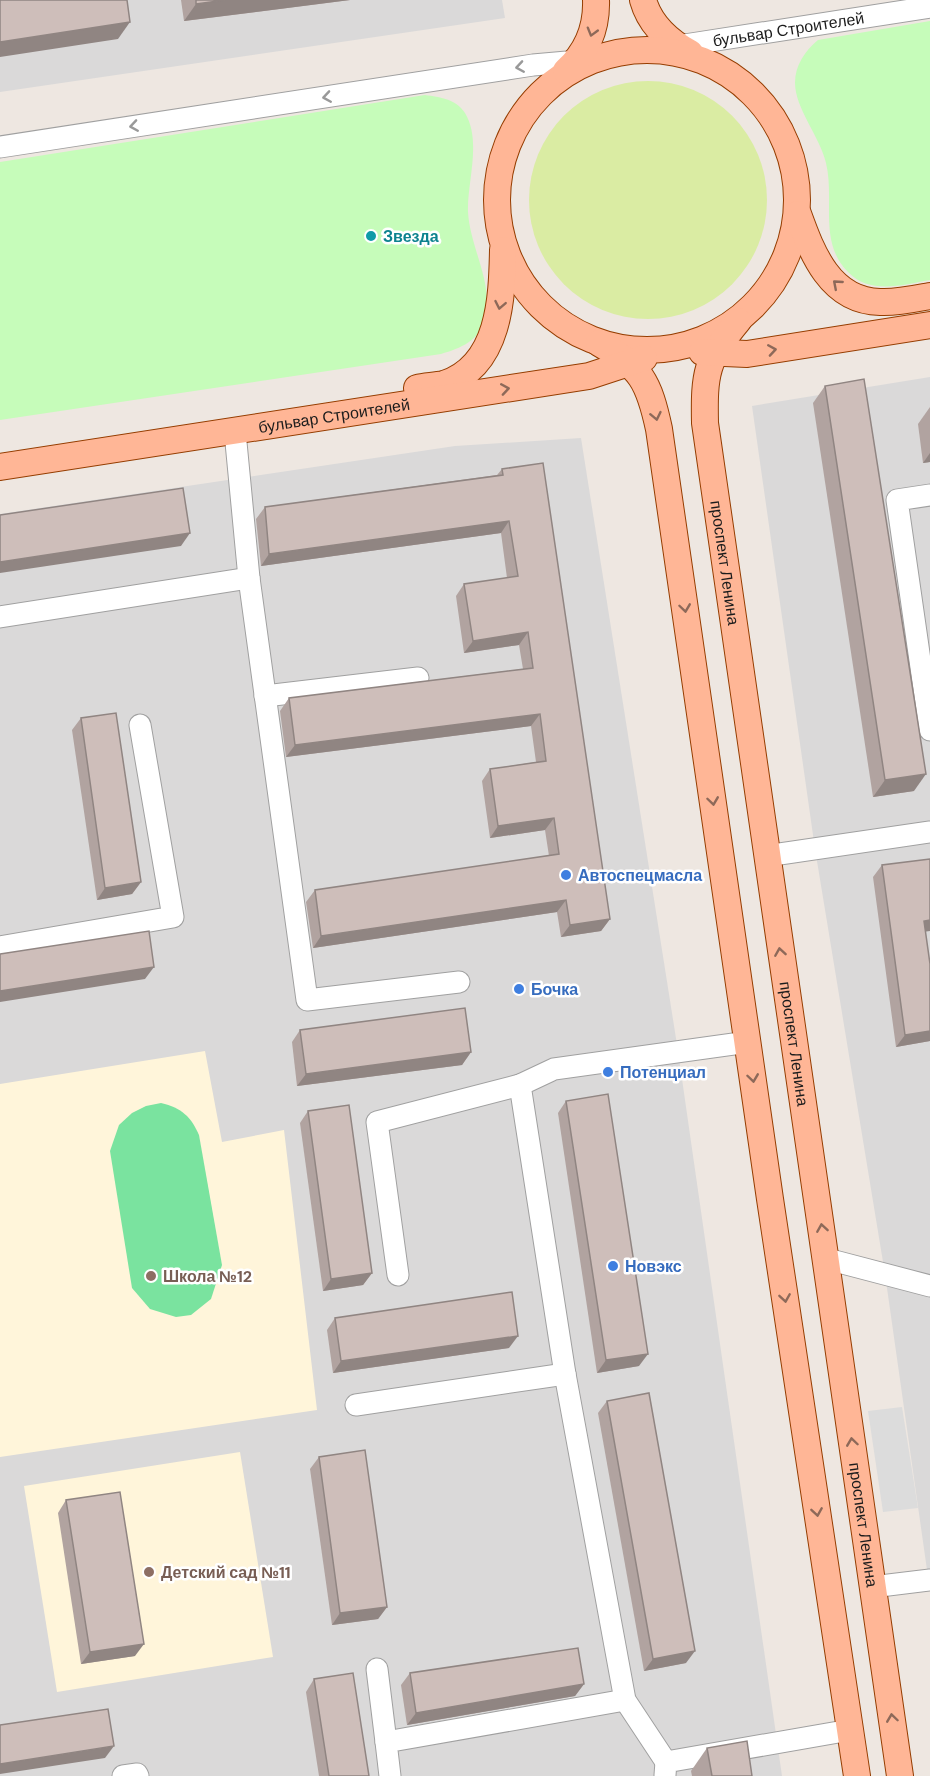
<svg xmlns="http://www.w3.org/2000/svg" width="930" height="1776" viewBox="0 0 930 1776" font-family="'DM Sans',sans-serif">
	<style>
		.residential { fill: #dad9d9 }
		.education { fill: #fff5da }
		.grass { fill: #daeca3 }
		.park { fill: #c6fcba }
		.pitch { fill: #7ae39f }
		.parking { fill: #dcdcdc }
		.lines { fill: none; stroke-linecap: round; stroke-linejoin: round }
		.minor-casing { stroke: #a0a0a0; stroke-width: 23 }
		.major-casing { stroke: #953d00; stroke-width: 28 }
		.minor { stroke: #fff; stroke-width: 21 }
		.major { stroke: #ffb696; stroke-width: 26 }
		.wall { fill: #b1a3a0 }
		.shaded-wall { fill: #908582 }
		.building { fill: #cebeba; stroke: #908582; stroke-width: 1.5 }
		.oneway { stroke: #8e6959 }
		.oneway2 { stroke: #999 }
		.culture-dot { fill: #0f9aa8; stroke: #fff; stroke-width: 2 }
		.shop-dot { fill: #3f7fe0; stroke: #fff; stroke-width: 2 }
		.education-dot { fill: #8d6e63; stroke: #fff; stroke-width: 2 }
		.labels { text-anchor: middle; stroke-width: 5; stroke-linejoin: round; paint-order: stroke }
		.street-label { font-size: 16px; fill: #1c1c1c; stroke: #fff }
		.culture-label { font-size: 16px; font-weight: bold; fill: #0d838f; stroke: #fff; text-anchor: start }
		.shop-label { font-size: 16px; font-weight: bold; fill: #366cbe; stroke: #fff; text-anchor: start }
		.education-label { font-size: 16px; font-weight: bold; fill: #785e54; stroke: #fff; text-anchor: start }
	</style>
	<rect width="100%" height="100%" fill="#eee7e1"/>
	<g class="residential">
		<polygon points="0,0 502,0 505,18 0,92"/>
		<polygon points="930,377 930,1591 885,1274 815,849 752,406"/>
		<polygon points="581,438 678,1051 782,1776 0,1776 0,514 455,446"/>
	</g>
	<g class="education">
		<polygon points="205,1051 222,1142 284,1130 317,1410 0,1457 0,1084"/>
		<polygon points="240,1452 273,1657 57,1692 24,1486"/>
	</g>
	<circle class="grass" cx="648" cy="200" r="119"/>
	<g class="park">
		<path d="M930 21V280C902 285 870 295 848 272 818 242 835 200 826 163 820 137 795 108 795 83 795 65 805 51 818 40Z"/>
		<path d="M425 95C440 97 456 99 465 113 482 141 467 182 468 212 470 248 494 283 485 319 479 341 461 348 441 354L0 420V162Z"/>
	</g>
	<path class="pitch" d="M161 1103C182 1108 191 1117 199 1135L222 1265 211 1299 191 1315 176 1317 150 1309 132 1288 110 1151 119 1125 132 1113 146 1106Z"/>
	<polygon class="parking" points="902,1407 918,1508 883,1512 868,1411"/>
	<g class="lines">
		<g class="minor-casing">
			<g id="minor">
				<path id="s1" d="M646 51 930 7"/>
				<polyline points="0,147 533,65 601,59"/>
				<polyline points="235,432 249,578 307,1000 459,982"/>
				<polyline points="930,495 897,500 930,730"/>
				<polyline points="0,617 249,578"/>
				<polyline points="265,696 418,678"/>
				<polyline points="766,856 930,832"/>
				<polyline points="0,947 173,917 140,725"/>
				<polyline points="827,1259 930,1286"/>
				<polyline points="398,1275 377,1122 520,1085"/>
				<polyline points="356,1405 565,1374"/>
				<polyline points="872,1587 930,1580"/>
				<polyline points="377,1669 386,1742"/>
				<polyline points="666,1762 625,1700 565,1374 520,1085 554,1069 748,1042"/>
				<polyline points="665,1775 666,1762 850,1730"/>
				<polyline points="123,1776 137,1774 138,1776"/>
				<polyline points="390,1776 386,1742 625,1700"/>
			</g>
		</g>
		<g class="major-casing">
			<g id="major">
				<path d="M643 0C650 25 668 41 690 53"/>
				<circle cx="647" cy="200" r="150"/>
				<path d="M566 71C587 52 597 29 596 0"/>
				<path d="M798 214C812 253 830 301 880 302 896 303 914 299 930 296"/>
				<path id="s2" d="M738 321C706 359 704 374 705 423L900 1776"/>
				<path d="M599 343C641 367 649 382 659 429L770 1199 857 1776"/>
				<polyline points="702,352 747,354 930,325"/>
				<path d="M417 388C425 386 435 386 444 384 500 366 502 298 503 250"/>
				<path id="s3" d="M0 467 589 376 644 358"/>
			</g>
		</g>
		<use href="#minor" class="minor"/>
		<use href="#major" class="major"/>
	</g>
	<g class="wall">
		<polygon points="181,0 350,0 184,21"/>
		<polygon points="825,386 914,791 873,797 813,403"/>
		<polygon points="930,407 930,462 923,463 918,424"/>
		<polygon points="502,469 610,919 601,931 561,937 557,912 313,948 306,902 315,890 549,856 545,830 490,838 482,781 490,769 536,762 531,726 286,757 280,711 289,698 523,669 519,645 464,653 456,596 464,584 507,578 501,533 261,566 256,519 265,507 497,475"/>
		<polygon points="81,718 141,882 132,894 97,900 72,730"/>
		<polygon points="882,865 930,931 925,931 930,1041 896,1047 873,877"/>
		<polygon points="300,1030 471,1052 462,1065 297,1086 292,1042"/>
		<polygon points="566,1101 639,1366 597,1373 558,1113"/>
		<polygon points="308,1111 372,1273 363,1285 323,1291 300,1123"/>
		<polygon points="335,1318 509,1348 333,1373 327,1330"/>
		<polygon points="607,1401 686,1663 644,1671 598,1413"/>
		<polygon points="319,1457 387,1607 378,1619 332,1625 310,1469"/>
		<polygon points="66,1500 135,1656 81,1664 58,1513"/>
		<polygon points="410,1673 584,1684 575,1696 407,1725 401,1685"/>
		<polygon points="314,1679 369,1776 319,1776 306,1692"/>
		<polygon points="707,1748 752,1776 692,1776 691,1771"/>
	</g>
	<g class="shaded-wall">
		<polygon points="225,0 350,0 184,21 196,4"/>
		<polygon points="130,22 118,39 0,57 0,42"/>
		<polygon points="930,453 930,462 923,463"/>
		<polygon points="509,521 501,533 261,566 269,554"/>
		<polygon points="190,533 181,546 0,573 0,562"/>
		<polygon points="528,632 519,645 464,653 473,641"/>
		<polygon points="540,714 531,726 286,757 295,745"/>
		<polygon points="926,774 914,791 873,797 885,780"/>
		<polygon points="554,818 545,830 490,838 498,826"/>
		<polygon points="141,882 132,894 97,900 105,888"/>
		<polygon points="566,900 557,912 313,948 321,936"/>
		<polygon points="610,919 601,931 561,937 570,925"/>
		<polygon points="930,920 930,931 915,933 924,921"/>
		<polygon points="154,967 145,979 0,1002 0,991"/>
		<polygon points="930,1031 930,1041 896,1047 905,1035"/>
		<polygon points="471,1052 462,1065 297,1086 306,1074"/>
		<polygon points="372,1273 363,1285 323,1291 331,1279"/>
		<polygon points="518,1336 509,1348 333,1373 341,1361"/>
		<polygon points="648,1354 639,1366 597,1373 606,1360"/>
		<polygon points="387,1607 378,1619 332,1625 340,1613"/>
		<polygon points="144,1644 135,1656 81,1664 90,1652"/>
		<polygon points="695,1651 686,1663 644,1671 653,1659"/>
		<polygon points="584,1684 575,1696 407,1725 416,1713"/>
		<polygon points="114,1746 105,1758 0,1774 0,1764"/>
	</g>
	<g class="building">
		<polygon points="0,0 127,0 130,22 0,42"/>
		<polygon points="196,0 225,0 196,4"/>
		<polygon points="864,379 926,774 885,780 825,386"/>
		<polygon points="543,463 610,919 570,925 566,900 321,936 315,890 559,854 554,818 498,826 490,769 546,761 540,714 295,745 289,698 533,668 528,632 473,641 464,584 518,576 509,521 269,554 265,507 503,475 502,469"/>
		<polygon points="183,488 190,533 0,562 0,515"/>
		<polygon points="116,713 141,882 105,888 81,718"/>
		<polygon points="930,859 930,920 924,921 930,964 930,1031 905,1035 882,865"/>
		<polygon points="149,931 154,967 0,991 0,954"/>
		<polygon points="465,1008 471,1052 306,1074 300,1030"/>
		<polygon points="608,1094 648,1354 606,1360 566,1101"/>
		<polygon points="349,1105 372,1273 331,1279 308,1111"/>
		<polygon points="512,1292 518,1336 341,1361 335,1318"/>
		<polygon points="649,1393 695,1651 653,1659 607,1401"/>
		<polygon points="365,1450 387,1607 340,1613 319,1457"/>
		<polygon points="120,1492 144,1644 90,1652 66,1500"/>
		<polygon points="578,1648 584,1684 416,1713 410,1673"/>
		<polygon points="353,1673 369,1776 329,1776 314,1679"/>
		<polygon points="108,1709 114,1746 0,1764 0,1725"/>
		<polygon points="747,1741 752,1776 712,1776 707,1748"/>
	</g>
	<defs><path id="oneway-chevron" d="M-2-3.5L2.5 0L-2 3.5" fill="none" stroke-width="1.6" stroke-linecap="round" stroke-linejoin="round" transform="scale(1.5)"/></defs>
	<g class="oneway">
		<use href="#oneway-chevron" transform="translate(592 32) rotate(106)"/>
		<use href="#oneway-chevron" transform="translate(837 284) rotate(-139)"/>
		<use href="#oneway-chevron" transform="translate(500 305) rotate(101)"/>
		<use href="#oneway-chevron" transform="translate(772 350) rotate(-9)"/>
		<use href="#oneway-chevron" transform="translate(505 389) rotate(-9)"/>
		<use href="#oneway-chevron" transform="translate(656 416) rotate(78)"/>
		<use href="#oneway-chevron" transform="translate(685 608) rotate(82)"/>
		<use href="#oneway-chevron" transform="translate(713 801) rotate(82)"/>
		<use href="#oneway-chevron" transform="translate(780 952) rotate(-99)"/>
		<use href="#oneway-chevron" transform="translate(753 1078) rotate(82)"/>
		<use href="#oneway-chevron" transform="translate(822 1228) rotate(-99)"/>
		<use href="#oneway-chevron" transform="translate(785 1298) rotate(81)"/>
		<use href="#oneway-chevron" transform="translate(852 1442) rotate(-98)"/>
		<use href="#oneway-chevron" transform="translate(817 1512) rotate(81)"/>
		<use href="#oneway-chevron" transform="translate(892 1718) rotate(-98)"/>
	</g>
	<g class="oneway2">
		<use href="#oneway-chevron" transform="translate(520 67) rotate(171)"/>
		<use href="#oneway-chevron" transform="translate(327 97) rotate(171)"/>
		<use href="#oneway-chevron" transform="translate(134 126) rotate(171)"/>
	</g>
	<circle class="culture-dot" cx="371" cy="236" r="6"/>
	<g class="shop-dot">
		<circle cx="566" cy="875" r="6"/>
		<circle cx="519" cy="989" r="6"/>
		<circle cx="608" cy="1072" r="6"/>
		<circle cx="613" cy="1266" r="6"/>
	</g>
	<g class="education-dot">
		<circle cx="151" cy="1276" r="6"/>
		<circle cx="149" cy="1572" r="6"/>
	</g>
	<g class="labels">
		<g class="street-label">
			<text dy="6" stroke="none"><textPath href="#s1" startOffset="144">бульвар Строителей</textPath></text>
			<text dy="6" stroke="none"><textPath href="#s3" startOffset="338">бульвар Строителей</textPath></text>
			<text dy="6" stroke="none"><textPath href="#s2" startOffset="252">проспект Ленина</textPath></text>
			<text dy="6" stroke="none"><textPath href="#s2" startOffset="738">проспект Ленина</textPath></text>
			<text dy="6" stroke="none"><textPath href="#s2" startOffset="1224">проспект Ленина</textPath></text>
		</g>
		<g class="culture-label">
			<text x="383" y="242">Звезда</text>
		</g>
		<g class="shop-label">
			<text x="578" y="881">Автоспецмасла</text>
			<text x="531" y="995">Бочка</text>
			<text x="620" y="1078">Потенциал</text>
			<text x="625" y="1272">Новэкс</text>
		</g>
		<g class="education-label">
			<text x="163" y="1282">Школа №12</text>
			<text x="161" y="1578">Детский сад №11</text>
		</g>
	</g>
</svg>
